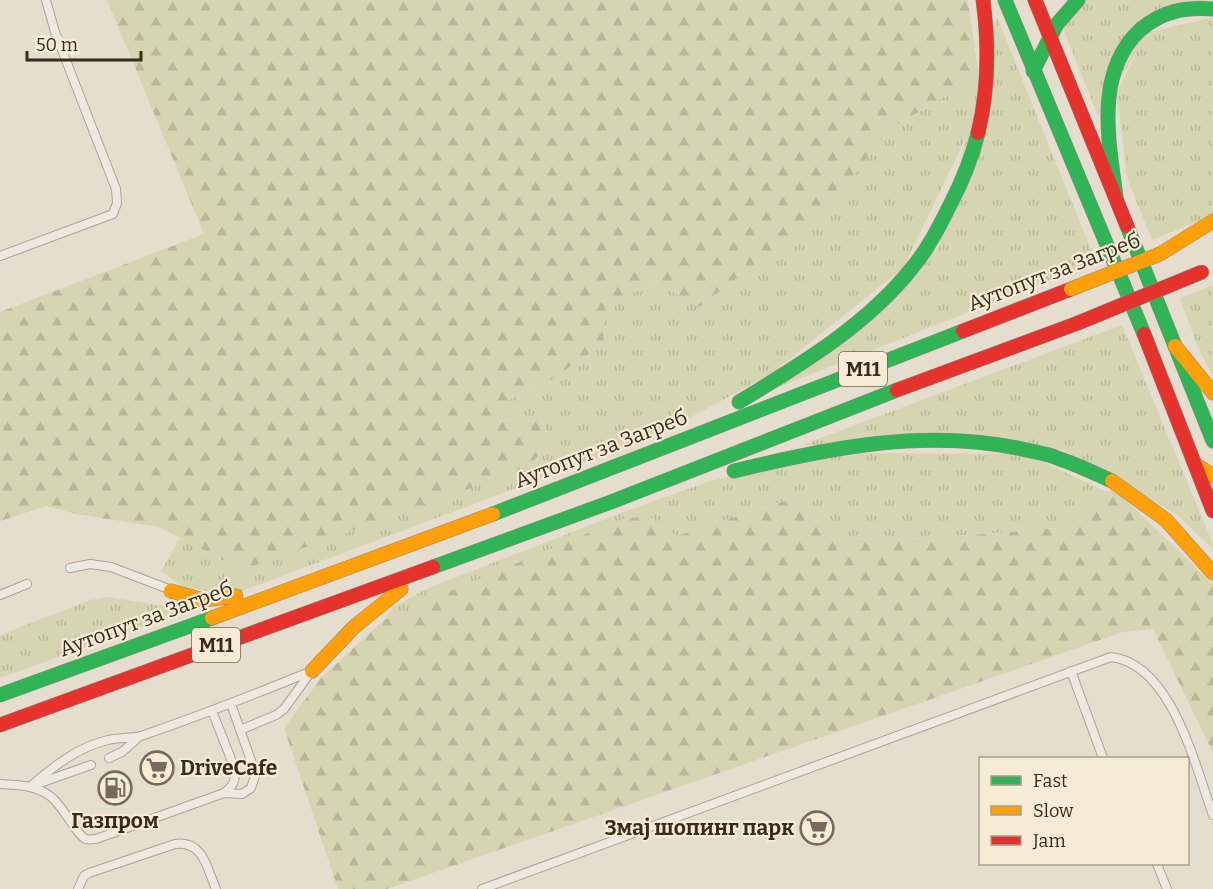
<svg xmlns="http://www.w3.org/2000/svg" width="1213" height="889" viewBox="0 0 1213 889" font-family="Bitter,serif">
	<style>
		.grass { fill: url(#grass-tufts) }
		.forest { fill: url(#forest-firs) }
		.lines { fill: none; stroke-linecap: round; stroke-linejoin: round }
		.lane-casing { stroke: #aaa397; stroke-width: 10 }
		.fast-casing { stroke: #90897e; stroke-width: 15 }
		.slow-casing { stroke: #90897e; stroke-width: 15 }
		.jam-casing { stroke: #90897e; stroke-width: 15 }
		.lane { stroke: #ede9e0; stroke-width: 8 }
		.fast { stroke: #30b455; stroke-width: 14 }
		.slow { stroke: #ff9f0a; stroke-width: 14 }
		.jam { stroke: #e5322d; stroke-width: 14 }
		.slow-bridge-casing { stroke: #90897e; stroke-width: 15; stroke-linecap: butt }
		.jam-bridge-casing { stroke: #90897e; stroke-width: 15; stroke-linecap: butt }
		.slow-bridge { stroke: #ff9f0a; stroke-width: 14 }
		.jam-bridge { stroke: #e5322d; stroke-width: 14 }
		.labels { text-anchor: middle; stroke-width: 4.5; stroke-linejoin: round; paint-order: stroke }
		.shield { fill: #f6ebd4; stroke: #726555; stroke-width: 1.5 }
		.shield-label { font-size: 20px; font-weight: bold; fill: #3a2b1f }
		.street-label { font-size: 21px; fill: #3a2b1f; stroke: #f6ebd4 }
		.poi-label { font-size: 21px; font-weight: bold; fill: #3a2b1f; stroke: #f6ebd4; text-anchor: start }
	</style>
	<defs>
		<pattern id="grass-tufts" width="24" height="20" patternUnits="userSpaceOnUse" patternTransform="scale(1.5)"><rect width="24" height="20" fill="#d6d5b1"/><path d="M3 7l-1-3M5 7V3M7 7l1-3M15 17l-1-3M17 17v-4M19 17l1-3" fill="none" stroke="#b8b798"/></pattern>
		<pattern id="forest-firs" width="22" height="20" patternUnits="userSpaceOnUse" patternTransform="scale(1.5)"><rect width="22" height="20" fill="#d6d5b1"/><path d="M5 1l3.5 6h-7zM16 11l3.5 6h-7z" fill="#b8b798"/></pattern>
	</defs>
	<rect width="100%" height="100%" fill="#e5decf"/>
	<g class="grass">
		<polygon points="1084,0 1213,0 1164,6 1098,116 1062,26"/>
		<polygon points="997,17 1096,262 771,390 939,246"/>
		<polygon points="1213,17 1213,215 1152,240 1127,178 1117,93 1146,33"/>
		<polygon points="979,76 975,119 903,268 771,374 680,423 636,443 229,596 182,586 161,571 180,538 242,570 538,456 548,434 538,415 497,422 498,405 549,381 605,303 657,283 831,206 888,130"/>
		<polygon points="1213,285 1213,378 1197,345 1180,298"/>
		<polygon points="1122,325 1213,544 1213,549 1176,514 1063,450 802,445"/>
		<polygon points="838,453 1026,454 1109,493 1058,528 933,538 846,539 788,500 677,537 649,516 412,607 383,621 393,607 428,588 621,513 707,482 767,467"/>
		<polygon points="108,597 189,610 0,678 0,635 90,600"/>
	</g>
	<g class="forest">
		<polygon points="107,0 968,0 979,76 888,130 831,206 699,307 657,283 606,303 603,344 549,381 498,405 497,422 538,415 548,435 538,456 527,468 242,570 159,527 76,514 46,506 0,521 0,312 204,234"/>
		<polygon points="1112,487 1213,584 1213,753 1153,629 1123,632 387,889 338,889 284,728 321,678 383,621 412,607 622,519 649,516 677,536 788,500 846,539 933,538 1058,528 1108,493"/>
	</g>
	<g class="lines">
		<g class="lane-casing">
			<g id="lane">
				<polyline points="0,256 113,214 117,203 116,189 55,32 46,0"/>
				<polyline points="70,568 90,564 111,567 166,588"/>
				<polyline points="0,595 27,584"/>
				<polyline points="1071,671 1103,758"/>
				<path d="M212 711 235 769C236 781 233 786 224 793"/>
				<polyline points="240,730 276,715 284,709 308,676"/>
				<polyline points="109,758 122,752 139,737"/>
				<path d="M0 784C18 785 35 785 50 796 62 804 78 837 86 839 89 840 92 839 96 839L224 793 242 794 251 788 255 776 254 769 231 704"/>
				<polyline points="37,784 91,765"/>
				<path d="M31 786C54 766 78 747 108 740 120 737 133 739 144 735 199 716 253 695 307 673"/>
				<polyline points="1157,864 1167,889"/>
				<path d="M78 889 84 876 89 873 175 844C203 840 207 868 216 889"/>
				<path d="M482 889 1111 657C1172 664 1195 766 1213 815"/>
			</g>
		</g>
		<g class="fast-casing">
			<g id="fast">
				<polyline points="1005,0 1144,334"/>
				<polyline points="1033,71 1057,24 1078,0"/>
				<path d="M1116 197C1109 142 1094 73 1140 30 1162 11 1185 7 1213 9"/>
				<polyline points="1127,226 1213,441"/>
				<path d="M739 402C800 365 867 325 912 268 928 249 939 227 950 205 962 182 972 158 978 133"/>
				<path d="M734 471C828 448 925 428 1022 449 1033 452 1046 453 1057 458 1076 464 1094 473 1112 481"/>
				<polyline points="493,514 963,331"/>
				<polyline points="433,567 611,502 897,390"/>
				<polyline points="0,695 212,618"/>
			</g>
		</g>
		<g class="slow-casing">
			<g id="slow">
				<polyline points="1160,254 1213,221"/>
				<polyline points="1175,346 1213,393"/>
				<polyline points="1195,464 1213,476"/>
				<polyline points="1112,481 1166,520 1213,573"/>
				<polyline points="171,591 203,600 236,596"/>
				<polyline points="212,618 493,514"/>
				<polyline points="312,671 354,627 401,589"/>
			</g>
		</g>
		<g class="jam-casing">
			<g id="jam">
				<polyline points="1035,0 1127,226"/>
				<path d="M978 133C989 88 989 45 983 0"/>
				<polyline points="963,331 1071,289"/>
				<polyline points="1144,334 1213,511"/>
				<polyline points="897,390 1078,323"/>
				<polyline points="0,725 433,567"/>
			</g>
		</g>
		<use href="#lane" class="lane"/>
		<use href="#fast" class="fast"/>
		<use href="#slow" class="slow"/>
		<use href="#jam" class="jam"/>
		<g class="slow-bridge-casing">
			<polyline id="slow-bridge" points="1071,289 1160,254"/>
		</g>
		<g class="jam-bridge-casing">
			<polyline id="jam-bridge" points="1078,323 1202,272"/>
		</g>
		<use href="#slow-bridge" class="slow-bridge"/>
		<use href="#jam-bridge" class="jam-bridge"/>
	</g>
	<defs>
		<g id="supermarket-ring" transform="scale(1.725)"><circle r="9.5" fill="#f6ebd4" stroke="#766a5d" stroke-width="1.5"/><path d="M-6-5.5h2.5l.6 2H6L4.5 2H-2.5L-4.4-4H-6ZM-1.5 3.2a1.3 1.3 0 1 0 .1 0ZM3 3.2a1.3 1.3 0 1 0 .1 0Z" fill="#766a5d"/></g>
		<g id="fuel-ring" transform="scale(1.725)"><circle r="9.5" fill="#f6ebd4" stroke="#766a5d" stroke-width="1.5"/><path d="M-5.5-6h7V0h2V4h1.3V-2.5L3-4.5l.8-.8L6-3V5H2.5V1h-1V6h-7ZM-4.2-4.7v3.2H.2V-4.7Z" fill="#766a5d"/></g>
	</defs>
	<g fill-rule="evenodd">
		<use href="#supermarket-ring" x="157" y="768"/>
		<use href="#fuel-ring" x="115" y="788"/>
		<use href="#supermarket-ring" x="817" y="828"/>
	</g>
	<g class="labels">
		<g class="shield">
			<rect x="839" y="352" width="48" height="34" rx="4.5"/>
			<rect x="192" y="628" width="48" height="34" rx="4.5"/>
		</g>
		<g class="shield-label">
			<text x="863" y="376">M11</text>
			<text x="216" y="652">M11</text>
		</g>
		<g class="street-label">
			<text transform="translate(1054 272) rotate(-21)" y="7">Аутопут за Загреб</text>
			<text transform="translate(601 449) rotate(-21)" y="7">Аутопут за Загреб</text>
			<text transform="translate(146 619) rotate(-20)" y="7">Аутопут за Загреб</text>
		</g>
		<g class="poi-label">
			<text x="180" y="775">DriveCafe</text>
			<text x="115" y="828" text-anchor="middle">Газпром</text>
			<text x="794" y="835" text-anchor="end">Змај шопинг парк</text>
		</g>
	</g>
	<rect x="979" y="757" width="210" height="108" fill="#f6ebd4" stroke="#ab9e8c" stroke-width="1.5"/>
	<rect x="991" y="776" width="30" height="9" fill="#30b455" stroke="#ab9e8c" stroke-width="1.5"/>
	<text x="1033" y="787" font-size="18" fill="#3a2b1f">Fast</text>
	<rect x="991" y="806" width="30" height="9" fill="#ff9f0a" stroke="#ab9e8c" stroke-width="1.5"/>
	<text x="1033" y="817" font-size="18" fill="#3a2b1f">Slow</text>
	<rect x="991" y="836" width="30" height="9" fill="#e5322d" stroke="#ab9e8c" stroke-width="1.5"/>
	<text x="1033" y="847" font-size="18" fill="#3a2b1f">Jam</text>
	<path d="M27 51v9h114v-9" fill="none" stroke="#3a2b1f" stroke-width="3"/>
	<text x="36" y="51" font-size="18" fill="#3a2b1f" stroke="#f6ebd4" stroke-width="4.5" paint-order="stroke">50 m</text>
</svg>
